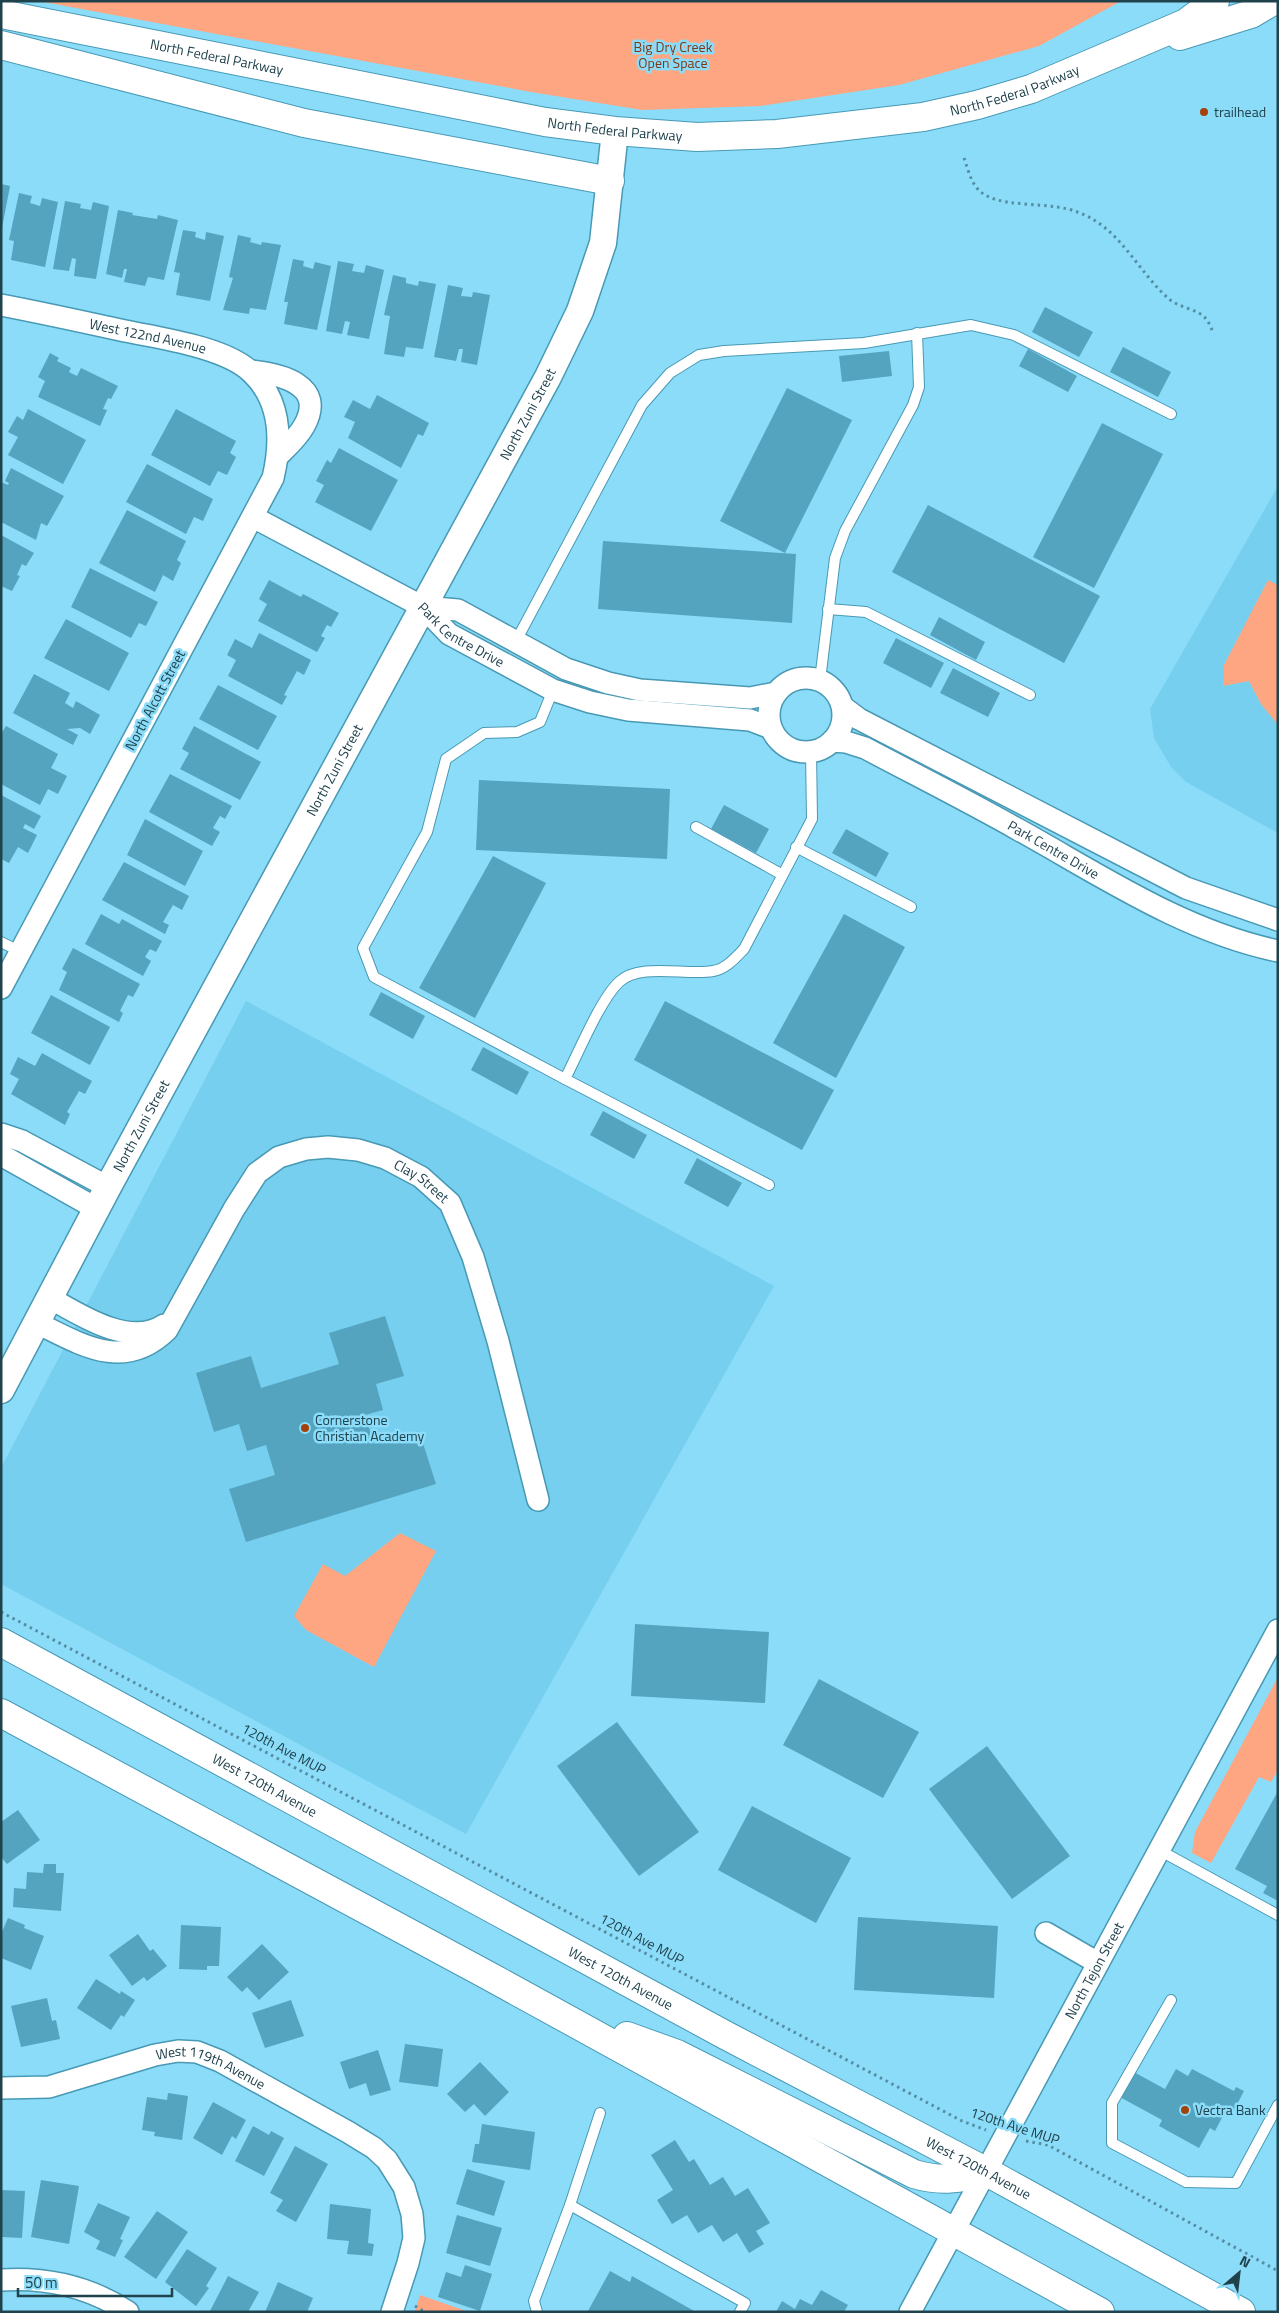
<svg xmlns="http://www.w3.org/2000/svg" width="1279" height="2313" viewBox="0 0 1279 2313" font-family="'Titillium Web',sans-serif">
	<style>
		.built { fill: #76cfee }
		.green { fill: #fea681 }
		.building { fill: #54a4c0 }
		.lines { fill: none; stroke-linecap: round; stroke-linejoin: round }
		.service-casing { stroke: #4899b4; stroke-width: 12 }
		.minor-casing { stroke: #4899b4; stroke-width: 24 }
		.tertiary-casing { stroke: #4899b4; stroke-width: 29 }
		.secondary-casing { stroke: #4899b4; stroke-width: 30 }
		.primary-casing { stroke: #4899b4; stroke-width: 30 }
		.path { stroke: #558ea2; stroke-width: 3; stroke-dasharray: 2.5 4; stroke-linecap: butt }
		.service { stroke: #fff; stroke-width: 10 }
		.minor { stroke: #fff; stroke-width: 21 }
		.tertiary { stroke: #fff; stroke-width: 26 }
		.secondary { stroke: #fff; stroke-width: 28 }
		.primary { stroke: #fff; stroke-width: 28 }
		.poi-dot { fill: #a4410a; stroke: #8bdcf9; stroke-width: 2 }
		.labels { text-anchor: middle; stroke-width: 5; stroke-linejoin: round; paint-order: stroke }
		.park-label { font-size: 14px; fill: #803714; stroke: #8bdcf9 }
		.street-label { font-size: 14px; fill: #20424d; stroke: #8bdcf9 }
		.poi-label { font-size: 14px; fill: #20424d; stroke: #8bdcf9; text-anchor: start }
	</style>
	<rect width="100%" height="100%" fill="#8bdcf9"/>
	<g class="built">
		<polygon points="1278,486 1278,833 1186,782 1171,767 1154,738 1150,709"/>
		<polygon points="246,1001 774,1286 466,1834 1,1584 1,1468"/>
	</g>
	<g class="green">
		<polygon points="38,1 1121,1 1039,46 899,85 760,106 642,110 531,92"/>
		<polygon points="1268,580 1278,585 1278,725 1261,704 1249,681 1223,686 1224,665"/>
		<polygon points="400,1533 436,1551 374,1667 306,1630 294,1616 323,1564 345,1576"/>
		<polygon points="1278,1677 1278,1770 1271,1782 1259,1777 1211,1863 1192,1853 1195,1832"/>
		<polygon points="420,2295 469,2312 415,2312"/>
	</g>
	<g class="building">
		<polygon points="1,184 10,186 2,228 1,228"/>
		<polygon points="19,193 32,196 30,203 40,206 42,198 58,202 45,267 11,260 14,241 9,240"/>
		<polygon points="65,201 81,204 80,208 91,210 93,202 109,206 96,279 74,276 76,259 72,258 69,271 53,269"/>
		<polygon points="118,210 133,213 132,215 157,219 158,215 178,220 164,280 148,277 145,286 124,282 127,269 124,269 122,278 106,274"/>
		<polygon points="183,230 196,232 195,237 205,240 206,232 224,236 210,301 176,295 180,273 174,272"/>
		<polygon points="238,235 251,238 250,242 261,245 262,242 281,245 266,310 250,308 249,314 223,310 233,278 229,277"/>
		<polygon points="293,259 304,261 303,266 313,269 315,262 331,266 317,330 284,324 288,302 284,302"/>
		<polygon points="338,261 354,264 352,271 364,273 366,265 384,270 369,339 347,335 350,322 345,321 342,334 326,331"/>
		<polygon points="393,275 406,278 406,283 418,286 419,281 436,284 423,349 406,347 404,357 384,354 390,316 384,315"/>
		<polygon points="448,285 463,288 461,296 472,297 473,292 490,295 477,365 461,362 463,349 459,349 456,361 434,357"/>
		<polygon points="1045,307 1093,332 1079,357 1032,332"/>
		<polygon points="1123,347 1171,372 1158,397 1110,372"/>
		<polygon points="1028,349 1077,376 1068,392 1019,366"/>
		<polygon points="889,351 892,376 842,382 839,356"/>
		<polygon points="50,353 59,358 57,361 71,368 69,372 77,376 81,368 118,386 111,399 108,398 103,409 107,410 100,426 38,397 45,381 38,377"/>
		<polygon points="787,388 852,420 785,553 720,521"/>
		<polygon points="377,395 429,423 423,436 418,434 401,468 348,438 355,422 344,417 353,400 370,409"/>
		<polygon points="28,409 86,440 63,484 8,455 18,437 8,432 17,416 23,420"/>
		<polygon points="176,409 236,441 230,453 236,457 227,475 218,471 210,486 151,455"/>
		<polygon points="1102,423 1163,454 1094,588 1033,557"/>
		<polygon points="339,448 398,480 371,531 315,502 324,485 316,481 327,460 331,463"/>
		<polygon points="147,464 213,499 203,521 194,517 186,534 126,502"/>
		<polygon points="11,468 64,496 47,526 41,523 36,540 1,522 1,482 8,485 9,483 5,481"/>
		<polygon points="928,505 1100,596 1064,663 892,572"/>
		<polygon points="127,510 186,541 177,560 181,563 173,581 163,575 155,592 99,563"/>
		<polygon points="1,535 34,553 26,566 22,564 17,575 20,576 12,591 1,586"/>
		<polygon points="603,541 796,554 792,623 598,609"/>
		<polygon points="90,568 158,602 146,626 139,623 131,638 71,607"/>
		<polygon points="269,580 301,597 303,594 339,613 331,627 327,625 321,636 325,638 317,652 258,621 267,604 259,599"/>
		<polygon points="939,617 985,642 976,660 930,635"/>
		<polygon points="66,619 129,653 109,691 44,658"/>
		<polygon points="259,633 311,660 304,675 297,671 284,695 287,696 282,705 228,676 236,660 227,655 235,639 252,648"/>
		<polygon points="896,638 944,663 931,688 883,663"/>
		<polygon points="953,668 1000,693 988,717 940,693"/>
		<polygon points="34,674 70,693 65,703 73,708 76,701 100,715 90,734 80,728 67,729 78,735 73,745 13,713"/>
		<polygon points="218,685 277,716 258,750 199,719"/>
		<polygon points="6,726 58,754 51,768 67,776 58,794 48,789 40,805 1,784 1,734"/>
		<polygon points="194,726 261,762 240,800 180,769 189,753 182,749"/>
		<polygon points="170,774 232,806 225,819 220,816 213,828 220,832 212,846 149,812"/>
		<polygon points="479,780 670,789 667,859 476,850"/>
		<polygon points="1,795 41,816 34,829 25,824 23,828 37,835 28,853 18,847 9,863 1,859"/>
		<polygon points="724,805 769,829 756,853 711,829"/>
		<polygon points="145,819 203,851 185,886 127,855"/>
		<polygon points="846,829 889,853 876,877 832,853"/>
		<polygon points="493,856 546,883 475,1018 419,988"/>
		<polygon points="124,862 189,896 182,910 173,905 163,922 169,925 165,934 102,900"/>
		<polygon points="101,914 119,924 122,919 162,941 156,952 150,949 145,957 151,961 143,976 85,944"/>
		<polygon points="844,914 905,947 836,1078 773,1043"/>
		<polygon points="73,948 140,984 133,997 128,995 120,1011 123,1013 119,1022 59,990 67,972 62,969"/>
		<polygon points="381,992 425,1016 413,1039 369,1015"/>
		<polygon points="51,995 110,1027 90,1065 31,1033"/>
		<polygon points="665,1001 834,1090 802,1150 634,1060"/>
		<polygon points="483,1047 529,1072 517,1095 471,1070"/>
		<polygon points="42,1053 92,1081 85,1094 79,1091 67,1112 70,1114 65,1125 11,1094 19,1079 10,1074 18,1057 35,1066"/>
		<polygon points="603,1111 647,1135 634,1159 590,1135"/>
		<polygon points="697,1158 742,1183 728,1207 684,1183"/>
		<polygon points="385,1316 404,1376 376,1384 383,1410 365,1415 374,1444 419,1431 436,1484 246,1542 229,1489 275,1475 266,1445 247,1451 239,1424 214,1432 196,1373 251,1356 261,1388 339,1364 329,1333"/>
		<polygon points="635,1624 769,1632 765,1703 631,1696"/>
		<polygon points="819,1679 919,1732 883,1798 783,1745"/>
		<polygon points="617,1722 699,1832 639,1876 557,1766"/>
		<polygon points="987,1746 1070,1856 1012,1899 929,1789"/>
		<polygon points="1278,1791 1278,1901 1263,1893 1267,1886 1235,1869"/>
		<polygon points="752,1806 851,1858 816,1923 718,1870"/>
		<polygon points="18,1810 40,1840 7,1864 1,1857 1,1822"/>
		<polygon points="44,1864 56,1864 56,1873 64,1873 61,1911 13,1907 14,1888 26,1889 27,1872 43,1873"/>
		<polygon points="858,1917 998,1926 994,1998 854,1990"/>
		<polygon points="8,1918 25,1925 24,1928 44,1936 31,1970 1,1958 1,1934"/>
		<polygon points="181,1925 221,1927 219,1966 207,1966 207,1970 179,1969"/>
		<polygon points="138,1934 150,1951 153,1949 167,1966 147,1981 144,1977 132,1986 109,1955"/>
		<polygon points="262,1944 289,1972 259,2000 247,1987 242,1992 227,1977"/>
		<polygon points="96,1979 120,1994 121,1991 135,2000 124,2017 121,2015 111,2030 77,2008"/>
		<polygon points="47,1998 52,2021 56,2020 60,2039 21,2047 11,2006"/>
		<polygon points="291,2000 304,2036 265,2048 252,2013"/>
		<polygon points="405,2044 443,2049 438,2087 399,2082"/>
		<polygon points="378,2050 391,2090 370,2096 366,2083 349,2089 340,2062"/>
		<polygon points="480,2062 509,2092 485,2116 474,2104 465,2112 447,2094"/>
		<polygon points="1176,2069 1188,2076 1192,2069 1234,2091 1236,2087 1244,2091 1233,2112 1227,2108 1215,2131 1210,2128 1199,2148 1159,2126 1162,2120 1118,2096 1132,2071 1165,2089"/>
		<polygon points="168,2093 188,2096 182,2140 154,2136 155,2132 142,2130 147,2097 167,2100"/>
		<polygon points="213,2102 246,2120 236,2139 232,2136 222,2155 193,2138"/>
		<polygon points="482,2124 535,2132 530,2170 472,2162 475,2144 479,2144"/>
		<polygon points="253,2126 269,2135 271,2131 284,2138 264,2176 235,2161"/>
		<polygon points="675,2140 689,2162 694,2159 710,2185 723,2177 735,2196 748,2188 770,2223 756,2231 764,2244 749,2253 737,2233 723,2242 712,2225 698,2233 687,2215 672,2224 657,2200 673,2190 651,2155"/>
		<polygon points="295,2146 328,2164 296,2222 276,2211 283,2200 270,2193"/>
		<polygon points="467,2169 505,2181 494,2216 456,2204"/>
		<polygon points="41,2180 79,2186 69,2244 31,2237"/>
		<polygon points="1,2190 25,2191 22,2238 2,2237"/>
		<polygon points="98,2203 130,2217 120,2239 123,2240 115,2257 96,2249 100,2241 84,2232"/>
		<polygon points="330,2204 371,2209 368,2243 374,2244 372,2256 347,2254 349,2241 327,2239"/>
		<polygon points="157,2211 188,2232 156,2279 124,2257"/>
		<polygon points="457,2215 502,2228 490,2266 446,2253"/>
		<polygon points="187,2249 217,2268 206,2286 209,2288 196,2306 165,2282"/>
		<polygon points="465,2265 492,2274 480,2311 438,2297 446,2272 461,2277"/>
		<polygon points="610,2271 630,2282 632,2276 696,2312 589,2312 588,2311"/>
		<polygon points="228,2276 259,2292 248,2312 210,2311"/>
		<polygon points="278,2282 313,2298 307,2312 265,2312"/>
		<polygon points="821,2290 848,2305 844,2312 776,2312 782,2301 795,2309 800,2299 812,2305"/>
	</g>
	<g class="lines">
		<g class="service-casing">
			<g id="service">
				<polyline points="828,609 866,612 1030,695"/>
				<polyline points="516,641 642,405 670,373 699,355 724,351 864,343 971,325 1014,335 1171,414"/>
				<polyline points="820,680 835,558 845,531 913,405 919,387 917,333"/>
				<polyline points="553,690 540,722 517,732 484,733 446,759 427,832 363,948 374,977 565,1079"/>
				<polyline points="696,827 781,874"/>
				<polyline points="796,847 911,907"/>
				<polyline points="1,942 21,952"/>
				<path d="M769 1185 565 1079C578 1054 600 1000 619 982 640 962 687 976 713 971 726 969 735 958 744 949L812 819 811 752"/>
				<polyline points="1159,1850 1278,1915"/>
				<polyline points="1171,2000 1112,2103 1112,2143 1186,2182 1236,2183 1278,2105"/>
				<polyline points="570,2205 600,2113"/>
				<polyline points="537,2312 534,2301 570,2205 745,2303 740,2312"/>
			</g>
		</g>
		<g class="minor-casing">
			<g id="minor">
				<path id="s1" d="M1 305C43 313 84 322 125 331 159 338 225 347 251 372 281 400 282 440 273 478L1 988"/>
				<path d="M250 371C281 374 327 385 304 426 298 437 287 447 278 456"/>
				<path id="s2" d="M253 517 423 607 449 634 553 690 590 702 628 710 750 720 771 728"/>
				<polyline points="423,607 458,610 566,669 608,683 640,690 750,698 776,693"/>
				<circle cx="806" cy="715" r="37"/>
				<polyline points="843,707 859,719 1186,888 1278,920"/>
				<path id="s3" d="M832 741 846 742 865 748C916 775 968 801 1019 830 1102 876 1183 931 1278 951"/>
				<polyline points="1,1134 22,1141 108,1187"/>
				<polyline points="1,1155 97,1209"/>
				<path d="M50 1298C80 1315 130 1348 164 1325"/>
				<path id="s4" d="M37 1323C82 1345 124 1372 167 1330L234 1209 257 1173 279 1157 306 1149 328 1147 358 1150 385 1158 421 1177 450 1203 473 1257 498 1341 538 1500"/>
				<polyline points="1046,1933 1098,1963"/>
				<path id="s5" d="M1 2088 49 2087 155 2055 178 2051 197 2052 220 2061 348 2132 374 2148 387 2160 404 2187 412 2214 414 2238 408 2263 392 2312"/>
				<path d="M1 2280C46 2277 90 2287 128 2312"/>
				<path id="s6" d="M910 2312 1278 1630"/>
			</g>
		</g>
		<g class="tertiary-casing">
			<g id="tertiary">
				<path id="s7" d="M1 1390 108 1187 548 377 580 311 603 243 615 131"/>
			</g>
		</g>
		<g class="secondary-casing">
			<g id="secondary">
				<path id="s8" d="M1 14 545 122 615 131 697 137 777 134 923 117 977 105 1031 89 1186 23 1215 1"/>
				<polyline points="1180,36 1251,14 1273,1"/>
				<polyline points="1,45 304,123 610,181"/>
			</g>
		</g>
		<g class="primary-casing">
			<g id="primary">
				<path id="s9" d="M1 1642 727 2036 987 2172 1241 2312"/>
				<polyline points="1,1713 489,1976 1100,2312"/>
				<path d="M627 2036 677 2054 914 2174C940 2182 961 2179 987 2172"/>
			</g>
		</g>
		<g class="path">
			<path d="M964 158C969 172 972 189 987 196 1010 208 1052 201 1080 213 1121 229 1138 272 1169 299 1179 308 1199 309 1206 319 1209 322 1211 328 1213 332"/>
			<polyline points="1,1612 962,2121 986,2130"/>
			<polyline points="1026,2141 1048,2145 1278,2271"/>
			<polyline points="415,2306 425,2312"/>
		</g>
		<use href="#service" class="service"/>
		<use href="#minor" class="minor"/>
		<use href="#tertiary" class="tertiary"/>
		<use href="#secondary" class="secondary"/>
		<use href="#primary" class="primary"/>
	</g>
	<g class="poi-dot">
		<circle cx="1204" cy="112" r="5"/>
		<circle cx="305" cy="1428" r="5"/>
		<circle cx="1185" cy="2110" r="5"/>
	</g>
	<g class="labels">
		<g class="park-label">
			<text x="673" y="52">Big Dry Creek<tspan x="673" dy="16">Open Space</tspan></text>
		</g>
		<g class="street-label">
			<text dy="5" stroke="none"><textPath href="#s8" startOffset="220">North Federal Parkway</textPath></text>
			<text dy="5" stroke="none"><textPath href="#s8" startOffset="1030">North Federal Parkway</textPath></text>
			<text dy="5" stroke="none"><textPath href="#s8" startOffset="625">North Federal Parkway</textPath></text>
			<text dy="5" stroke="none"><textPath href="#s1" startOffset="150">West 122nd Avenue</textPath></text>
			<text dy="5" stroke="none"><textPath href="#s7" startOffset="1109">North Zuni Street</textPath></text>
			<text dy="5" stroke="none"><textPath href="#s2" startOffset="240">Park Centre Drive</textPath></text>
			<text transform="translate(155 700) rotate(-62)" y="5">North Alcott Street</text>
			<text dy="5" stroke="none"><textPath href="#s7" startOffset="704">North Zuni Street</textPath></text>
			<text dy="5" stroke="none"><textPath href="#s3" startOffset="248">Park Centre Drive</textPath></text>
			<text dy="5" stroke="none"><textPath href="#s7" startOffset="299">North Zuni Street</textPath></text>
			<text dy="5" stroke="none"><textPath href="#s4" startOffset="502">Clay Street</textPath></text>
			<text transform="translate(284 1749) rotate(28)" y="5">120th Ave MUP</text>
			<text dy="5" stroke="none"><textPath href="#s9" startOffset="300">West 120th Avenue</textPath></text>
			<text transform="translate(642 1939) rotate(28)" y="5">120th Ave MUP</text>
			<text dy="5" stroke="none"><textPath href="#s6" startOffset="388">North Tejon Street</textPath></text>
			<text dy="5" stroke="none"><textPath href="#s9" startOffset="705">West 120th Avenue</textPath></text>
			<text dy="5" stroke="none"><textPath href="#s5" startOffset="218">West 119th Avenue</textPath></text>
			<text transform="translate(1015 2126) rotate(18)" y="5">120th Ave MUP</text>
			<text dy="5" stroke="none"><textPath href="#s9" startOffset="1110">West 120th Avenue</textPath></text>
		</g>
		<g class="poi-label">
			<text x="1214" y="117">trailhead</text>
			<text x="315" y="1425">Cornerstone<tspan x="315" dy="16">Christian Academy</tspan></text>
			<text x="1195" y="2115">Vectra Bank</text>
		</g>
	</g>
	<rect width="1279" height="2313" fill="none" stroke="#20424d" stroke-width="5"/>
	<g transform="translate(1239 2273) rotate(28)" stroke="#8bdcf9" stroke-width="4" paint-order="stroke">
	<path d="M0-4L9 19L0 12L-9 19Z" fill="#20424d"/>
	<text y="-8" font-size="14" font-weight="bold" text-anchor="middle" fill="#20424d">N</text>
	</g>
	<path d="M18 2288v8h154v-8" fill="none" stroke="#20424d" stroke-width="2.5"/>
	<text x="25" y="2288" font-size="15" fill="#20424d" stroke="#8bdcf9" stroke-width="4" paint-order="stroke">50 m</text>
</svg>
